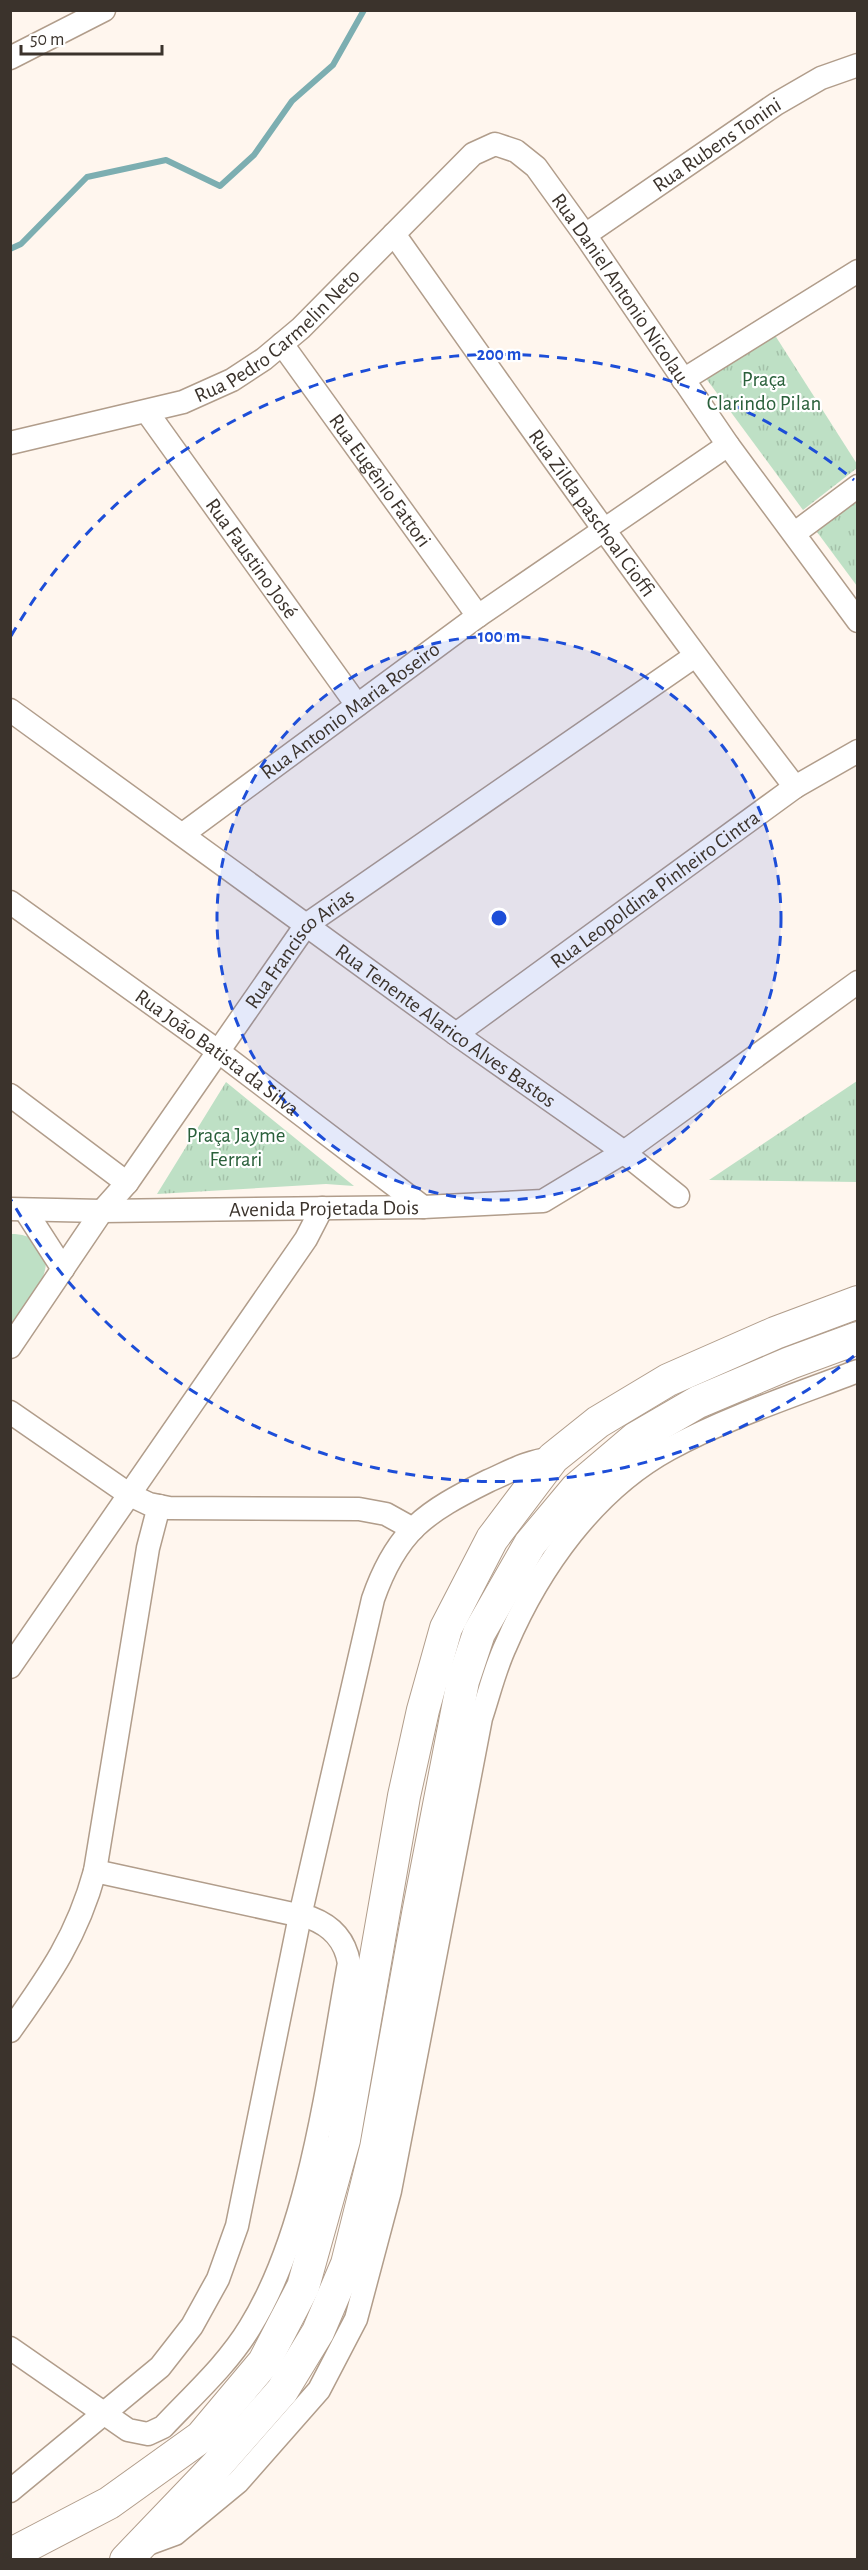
<svg xmlns="http://www.w3.org/2000/svg" width="868" height="2570" viewBox="0 0 868 2570" font-family="'Alegreya Sans',sans-serif">
	<style>
		.grass { fill: url(#grass-tufts) }
		.garden { fill: #bee0c5 }
		.lines { fill: none; stroke-linecap: round; stroke-linejoin: round }
		.stream { stroke: #7caeb1; stroke-width: 6 }
		.minor-casing { stroke: #b19d8b; stroke-width: 25 }
		.secondary-casing { stroke: #b19d8b; stroke-width: 34 }
		.minor { stroke: #fff; stroke-width: 22 }
		.secondary { stroke: #fff; stroke-width: 32 }
		.ring { fill: none; stroke: #1d4ed8; stroke-width: 3; stroke-dasharray: 10 8 }
		.labels { text-anchor: middle; stroke-width: 4.5; stroke-linejoin: round; paint-order: stroke }
		.street-label { font-size: 21px; fill: #3b332c; stroke: #fff }
		.park-label { font-size: 21px; fill: #2a603b; stroke: #fff }
		.centre { fill: #1d4ed8; stroke: #fff; stroke-width: 3 }
		.ring-label { font-size: 18px; text-anchor: middle; font-weight: bold; fill: #1d4ed8; stroke: #fff; stroke-width: 4.5; stroke-linejoin: round; paint-order: stroke }
	</style>
	<defs>
		<pattern id="grass-tufts" width="24" height="20" patternUnits="userSpaceOnUse" patternTransform="scale(1.5)"><rect width="24" height="20" fill="#bee0c5"/><path d="M3 7l-1-3M5 7V3M7 7l1-3M15 17l-1-3M17 17v-4M19 17l1-3" fill="none" stroke="#a4c1a9"/></pattern>
	</defs>
	<rect width="100%" height="100%" fill="#fff6ee"/>
	<g class="grass">
		<polygon points="771,329 857,464 857,468 803,510 705,377"/>
		<polygon points="857,498 857,586 817,532"/>
		<polygon points="857,1081 857,1182 709,1180"/>
		<polygon points="226,1082 354,1186 326,1184 157,1194"/>
	</g>
	<path class="garden" d="M11 1234C40 1234 54 1253 41 1282 35 1297 20 1312 11 1325Z"/>
	<g class="lines">
		<polyline class="stream" points="10,249 21,244 87,177 166,160 220,186 254,155 292,101 333,65 364,10"/>
		<g class="minor-casing">
			<g id="minor">
				<polyline points="10,58 104,10"/>
				<path id="s1" d="M394 234C525 420 656 606 795 787"/>
				<path id="s2" d="M585 235 776 104 821 78 858 65"/>
				<path id="s3" d="M282 344 478 616"/>
				<polyline points="683,380 858,271"/>
				<path id="s4" d="M147 412 357 705"/>
				<path id="s5" d="M10 443 183 402 232 380 264 359 301 328 473 154 495 144 516 151 536 167 585 235 728 445 858 621"/>
				<polyline points="795,533 858,486"/>
				<path id="s6" d="M10 710 456 1034 617 1147 678 1196"/>
				<path id="s7" d="M183 834 478 616 728 445"/>
				<path id="s8" d="M10 902 219 1052 423 1207"/>
				<path id="s9" d="M456 1034 795 787 858 751"/>
				<polyline points="10,1095 127,1183"/>
				<path id="s10" d="M10 1209 102 1211 423 1207 543 1201 624 1152 858 982"/>
				<polyline points="25,1210 63,1269"/>
				<path id="s11" d="M10 1347 102 1211 127 1183 306 925 695 656"/>
				<polyline points="10,1412 130,1495 149,1504 169,1508 359,1509 386,1514 413,1529"/>
				<polyline points="10,1667 306,1239 322,1208"/>
				<path d="M10 2031C49 1976 77 1937 95 1871L148 1548 159 1506"/>
				<path d="M10 2348 128 2430 148 2434 163 2427C193 2395 227 2365 250 2327 311 2228 328 2077 349 1963 345 1940 332 1926 311 1918L95 1871"/>
				<path d="M10 2491 160 2367 192 2326 218 2279 237 2226 300 1916 373 1599C397 1530 426 1512 488 1481 513 1470 525 1462 553 1458"/>
				<path d="M145 2545 175 2534 238 2482 319 2390 356 2319 390 2191 481 1718C489 1694 495 1668 506 1645 539 1568 594 1490 669 1449 728 1417 795 1395 858 1371"/>
			</g>
		</g>
		<g class="secondary-casing">
			<g id="secondary">
				<polyline points="10,2557 19,2550 109,2503 201,2437 264,2362 303,2287 344,2140 404,1796 423,1710 446,1628 492,1539 553,1458 598,1422 668,1380 775,1333 858,1302"/>
				<polyline points="126,2560 217,2465 282,2391 318,2332 347,2264 376,2148 418,1914 463,1681 479,1633 530,1544 576,1489 636,1438 698,1402 790,1363 858,1338"/>
			</g>
		</g>
		<use href="#minor" class="minor"/>
		<use href="#secondary" class="secondary"/>
	</g>
	<circle cx="499" cy="918" r="282" fill="#1d4ed8" fill-opacity=".12"/>
	<g class="ring">
		<circle cx="499" cy="918" r="282"/>
		<path d="M854 1356A564 564 0 0 1 11 1200M11 636A564 564 0 0 1 854 480"/>
	</g>
	<g class="labels">
		<g class="street-label">
			<text dy="7" stroke="none"><textPath href="#s2" startOffset="160">Rua Rubens Tonini</textPath></text>
			<text dy="7" stroke="none"><textPath href="#s5" startOffset="782">Rua Daniel Antonio Nicolau</textPath></text>
			<text dy="7" stroke="none"><textPath href="#s5" startOffset="294">Rua Pedro Carmelin Neto</textPath></text>
			<text dy="7" stroke="none"><textPath href="#s3" startOffset="168">Rua Eugênio Fattori</textPath></text>
			<text dy="7" stroke="none"><textPath href="#s1" startOffset="342">Rua Zilda paschoal Cioffi</textPath></text>
			<text dy="7" stroke="none"><textPath href="#s4" startOffset="180">Rua Faustino José</textPath></text>
			<text dy="7" stroke="none"><textPath href="#s7" startOffset="208">Rua Antonio Maria Roseiro</textPath></text>
			<text dy="7" stroke="none"><textPath href="#s9" startOffset="246">Rua Leopoldina Pinheiro Cintra</textPath></text>
			<text dy="7" stroke="none"><textPath href="#s11" startOffset="494">Rua Francisco Arias</textPath></text>
			<text dy="7" stroke="none"><textPath href="#s6" startOffset="538">Rua Tenente Alarico Alves Bastos</textPath></text>
			<text dy="7" stroke="none"><textPath href="#s8" startOffset="256">Rua João Batista da Silva</textPath></text>
			<text dy="7" stroke="none"><textPath href="#s10" startOffset="314">Avenida Projetada Dois</textPath></text>
		</g>
		<g class="park-label">
			<text x="764" y="386">Praça<tspan x="764" dy="24">Clarindo Pilan</tspan></text>
			<text x="236" y="1142">Praça Jayme<tspan x="236" dy="24">Ferrari</tspan></text>
		</g>
	</g>
	<circle cx="499" cy="918" r="9" class="centre"/>
	<g class="ring-label">
		<text x="499" y="360">200 m</text>
		<text x="499" y="642">100 m</text>
	</g>
	<rect width="868" height="2570" fill="none" stroke="#3b332c" stroke-width="24"/>
	<path d="M21 45v9h141v-9" fill="none" stroke="#3b332c" stroke-width="3"/>
	<text x="30" y="45" font-size="18" fill="#3b332c" stroke="#ffffff" stroke-width="4.5" paint-order="stroke">50 m</text>
</svg>
